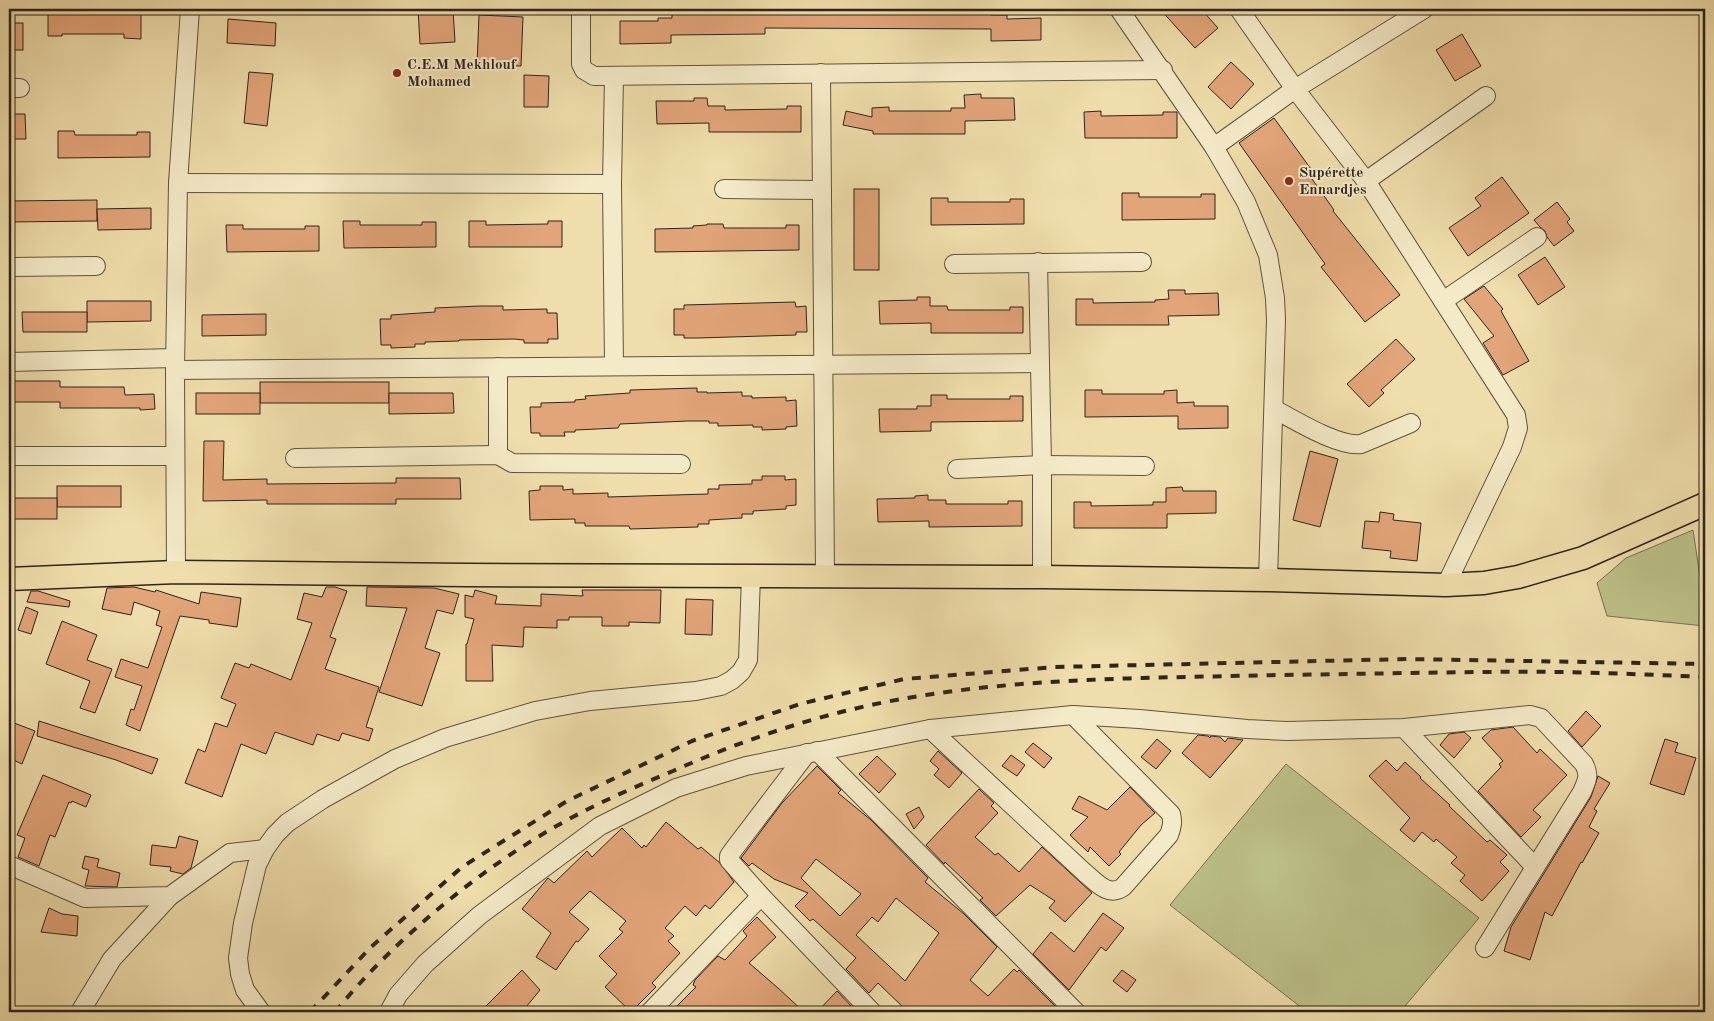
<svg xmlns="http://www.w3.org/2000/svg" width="1714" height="1021" viewBox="0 0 1714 1021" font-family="'Old Standard TT',serif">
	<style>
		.park { fill: #bcc087; stroke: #767252 }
		.building { fill: #e2a479; stroke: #2f231d; fill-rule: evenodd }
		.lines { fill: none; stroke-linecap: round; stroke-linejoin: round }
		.minor-casing { stroke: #5f5240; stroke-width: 20 }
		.major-casing { stroke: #2f231d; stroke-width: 25 }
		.minor { stroke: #f5eac8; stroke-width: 18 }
		.major { stroke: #efdeab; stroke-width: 22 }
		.rail { stroke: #2f231d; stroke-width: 4; stroke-dasharray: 9 9; stroke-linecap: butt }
		.poi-dot { fill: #8f2418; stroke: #f5eac8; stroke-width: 2 }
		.labels { text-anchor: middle; stroke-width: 4; stroke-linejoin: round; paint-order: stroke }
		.poi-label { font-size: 15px; font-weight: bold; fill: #2f231d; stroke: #f5eac8; text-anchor: start }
	</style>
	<rect width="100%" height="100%" fill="#efdeab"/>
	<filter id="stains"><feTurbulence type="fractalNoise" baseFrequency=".004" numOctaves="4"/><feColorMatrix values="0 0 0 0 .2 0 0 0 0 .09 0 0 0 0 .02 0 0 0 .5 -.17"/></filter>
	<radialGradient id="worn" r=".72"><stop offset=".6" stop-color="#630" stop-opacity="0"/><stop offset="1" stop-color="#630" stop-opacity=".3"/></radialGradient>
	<g class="park">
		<polygon points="1693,530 1705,610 1705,626 1607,616 1597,583 1626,558"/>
		<polygon points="1286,764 1479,918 1400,1012 1307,1012 1170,905"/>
	</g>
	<g class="building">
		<polygon points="418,9 453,9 455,42 420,44"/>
		<polygon points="672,9 689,9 689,12 751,11 751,9 991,9 991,15 1007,15 1007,19 1041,18 1041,40 991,41 991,29 765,28 765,34 671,35 671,43 620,44 620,21 658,21 658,18 672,18"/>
		<polygon points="1160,9 1201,9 1218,28 1195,48"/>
		<polygon points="48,11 141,12 141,39 124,38 124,34 62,34 62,36 48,36"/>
		<polygon points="479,15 523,17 521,66 477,65"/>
		<polygon points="228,19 276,23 275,46 227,43"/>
		<rect x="9" y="23" width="14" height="27"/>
		<polygon points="1462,34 1481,66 1455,81 1436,50"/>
		<polygon points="1231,62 1254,84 1231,109 1208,87"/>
		<polygon points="249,72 273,74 267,126 244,123"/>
		<polygon points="524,75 549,76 548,107 524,107"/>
		<polygon points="981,94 981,98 1014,98 1015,120 965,121 965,134 873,134 873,131 843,125 846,111 872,117 872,108 889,107 889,111 951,111 951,108 965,108 964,95"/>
		<polygon points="694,98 707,98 708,106 725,106 725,110 787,109 787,106 801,106 801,132 709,132 709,123 657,124 656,101 694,101"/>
		<polygon points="1101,111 1101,116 1163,115 1163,112 1177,112 1177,138 1085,138 1084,112"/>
		<polygon points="12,114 25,114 26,139 9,139 9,116 12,116"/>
		<polygon points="1274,118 1316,176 1312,179 1334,210 1333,211 1400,295 1365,322 1321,267 1325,264 1239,143"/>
		<polygon points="58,131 74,131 75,135 137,135 137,132 150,132 150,157 58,158"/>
		<polygon points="1502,177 1529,213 1468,256 1449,228 1481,206 1475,198"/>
		<rect x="854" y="189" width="25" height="81"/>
		<polygon points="1122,193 1139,193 1139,197 1201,197 1201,194 1215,194 1215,219 1122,220"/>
		<polygon points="931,198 948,198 948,202 1010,202 1010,199 1024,199 1024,224 931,225"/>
		<polygon points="97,200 97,221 9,222 9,201"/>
		<polygon points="1557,202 1570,219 1567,222 1574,231 1554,246 1547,237 1545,231 1540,227 1534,220"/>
		<polygon points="151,208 151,229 98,230 97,209"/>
		<polygon points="343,221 360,221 360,225 422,225 422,222 436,222 436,247 344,248"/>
		<polygon points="469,221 486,221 486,225 548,224 548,221 562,221 562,247 469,247"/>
		<polygon points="707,224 723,224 724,228 786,228 786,225 799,225 799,250 655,252 655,229 693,228 693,226 707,225"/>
		<polygon points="226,225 243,225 243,229 305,229 305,226 319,226 319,251 227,252"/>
		<polygon points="1545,257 1565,287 1538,305 1518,275"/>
		<polygon points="1484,286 1503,309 1501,311 1529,361 1503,375 1483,343 1494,336 1464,299"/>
		<polygon points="1168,290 1185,290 1185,294 1218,293 1219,315 1168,316 1169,325 1076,325 1076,299 1093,299 1093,303 1155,302 1155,300 1169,299"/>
		<polygon points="917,297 930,297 930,306 947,306 948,310 1010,310 1010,307 1023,307 1023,333 931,333 931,323 880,324 879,301 917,300"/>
		<polygon points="87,301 151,301 151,321 87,322"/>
		<polygon points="795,302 796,307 806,306 807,332 796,332 796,335 698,338 684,338 684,335 674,335 674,309 684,309 684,305"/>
		<polygon points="480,306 503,306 503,310 547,309 547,313 557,313 558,339 548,339 548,343 524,343 524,340 514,339 459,340 459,341 425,342 425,344 415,344 415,347 391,348 391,345 381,345 380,319 391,319 391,315 435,312 435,308"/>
		<polygon points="22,312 87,312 87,332 23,332"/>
		<polygon points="266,314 266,335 202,336 202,315"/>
		<polygon points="1396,339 1415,359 1381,390 1384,393 1369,407 1347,384"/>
		<polygon points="9,381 60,381 60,387 124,387 125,395 154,394 155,409 140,410 140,408 60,408 60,402 9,402"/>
		<rect x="260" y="382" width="129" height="21"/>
		<polygon points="697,388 697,392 707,392 707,393 742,392 742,396 752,396 752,398 786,397 786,401 796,400 797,426 786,427 786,429 762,430 762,427 753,427 753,425 718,426 718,423 709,423 709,421 688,421 620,424 618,428 575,430 575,432 564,432 565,436 540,436 540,433 531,433 530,407 541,407 541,403 575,402 575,400 586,399 585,396 630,393 630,390"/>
		<polygon points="1085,390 1102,390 1102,394 1164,394 1164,391 1177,390 1177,403 1194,402 1194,406 1228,406 1228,428 1178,429 1178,416 1085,417"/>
		<rect x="196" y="393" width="64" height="21"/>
		<polygon points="389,393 453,393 454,413 389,414"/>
		<polygon points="931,395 947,395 947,399 1010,399 1010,396 1023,396 1023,421 931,422 931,431 880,432 879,409 917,409 917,406 931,406"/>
		<polygon points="204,441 224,441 223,480 267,479 267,484 396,483 396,478 460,478 461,499 396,499 396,504 267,504 267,500 203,501"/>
		<polygon points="1310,451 1338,459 1320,527 1293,520"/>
		<polygon points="762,476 785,476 785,480 796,479 796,505 786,506 786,509 753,511 753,514 742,514 742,518 709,520 709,524 698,524 698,527 630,529 629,526 585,526 585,523 575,523 575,519 530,520 529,491 540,490 540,486 563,486 563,490 573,489 573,494 608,493 608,497 708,494 708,489 719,489 719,485 752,484 752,480 762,480"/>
		<rect x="57" y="486" width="64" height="21"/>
		<polygon points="1182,487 1183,491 1216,491 1216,513 1167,514 1167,528 1074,528 1074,502 1091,502 1091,506 1153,505 1153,502 1166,502 1166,488"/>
		<polygon points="928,495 928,500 946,500 946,504 1008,504 1008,501 1022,501 1022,526 929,527 929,521 878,522 877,499 915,498 915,496"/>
		<rect x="9" y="498" width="48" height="21"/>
		<polygon points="1380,512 1394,514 1393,520 1421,523 1417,561 1390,558 1391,551 1362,548 1365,521 1379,522"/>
		<polygon points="134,587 155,592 156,590 199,604 201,592 241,598 237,627 209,623 209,620 180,616 140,731 126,725 131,709 134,710 142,686 115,677 121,659 148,668 162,627 156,625 160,611 134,602 131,615 102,609 107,588"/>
		<polygon points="326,587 335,587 347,591 330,637 336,639 325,669 379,687 366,727 373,729 369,741 342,733 339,741 317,734 313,745 275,732 266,754 241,744 222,797 185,783 198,749 205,752 215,723 227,727 236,704 221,698 235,663 249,668 251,664 291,680 312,623 297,619 304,593 322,597"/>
		<polygon points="367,587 434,588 459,594 453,614 437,610 425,648 440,653 422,706 379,692 407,608 366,606"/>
		<polygon points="475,590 497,596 495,604 541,606 541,594 583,596 582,590 661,590 660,623 629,622 629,626 602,626 602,617 569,617 569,620 557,620 557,628 524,627 523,647 492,645 493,681 466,681 466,644 467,644 474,619 465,617 465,595 473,597"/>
		<polygon points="31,591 38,591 70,601 69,607 27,602"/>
		<polygon points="686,599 713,600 712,635 685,634"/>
		<polygon points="26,607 38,612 31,634 18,630"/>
		<polygon points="62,621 97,635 87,660 112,669 95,713 80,708 90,681 46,664"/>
		<polygon points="1586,711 1601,726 1582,747 1568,731"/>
		<polygon points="9,721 35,731 22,764 9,758"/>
		<polygon points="39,721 158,759 152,774 116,760 37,736"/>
		<polygon points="1513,727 1537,753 1540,749 1567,775 1533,810 1541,817 1521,837 1478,791 1501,767 1499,764 1503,761 1482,738 1491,730"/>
		<polygon points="1464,732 1471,738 1454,758 1440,745 1449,734"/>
		<polygon points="1198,735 1208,736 1210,738 1211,736 1220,737 1225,742 1228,738 1243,740 1210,778 1182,753"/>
		<polygon points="1157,739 1171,751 1156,769 1141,757"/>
		<polygon points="1665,739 1678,743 1675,752 1696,758 1684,795 1650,784"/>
		<polygon points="1033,743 1052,758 1044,768 1025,752"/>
		<polygon points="938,751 962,773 949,788 934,775 939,769 930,761"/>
		<polygon points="1011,755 1025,765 1017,776 1002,766"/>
		<polygon points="877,756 896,774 879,793 859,774"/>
		<polygon points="1386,760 1397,771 1405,762 1421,777 1420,778 1450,805 1449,806 1487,842 1490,840 1507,855 1500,862 1509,871 1482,901 1460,881 1465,875 1451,863 1457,857 1436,839 1434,842 1422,832 1414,842 1400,830 1410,818 1369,776"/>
		<path d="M817 766 841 790 838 793 871 820 928 878 925 882 964 914 997 947 970 980 988 996 1014 969 1017 972 1019 970 1056 1007 1052 1012H908L878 983 869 993 846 969 856 958 813 919 810 921 795 906 808 893 774 879 752 863 749 866 741 858 782 803ZM816 859 861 894 840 916 801 878ZM896 898 939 933 905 981 856 935 872 917 878 922Z"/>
		<polygon points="43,775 91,795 86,807 72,801 71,803 69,802 55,837 50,835 39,866 18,857 25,838 17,835"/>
		<polygon points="1598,776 1610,783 1594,809 1597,811 1589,827 1599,833 1582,863 1581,862 1552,916 1545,912 1530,960 1504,951 1511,927 1591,797"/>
		<polygon points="1130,787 1155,813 1141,825 1119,852 1121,854 1109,866 1090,847 1088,852 1070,835 1088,817 1072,809 1079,796 1107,810"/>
		<polygon points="979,789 994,803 991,806 998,813 975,837 995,855 998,853 1019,872 1042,847 1092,893 1065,922 1049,908 1055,901 1030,885 996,916 980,900 983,898 945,862 944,864 926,845"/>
		<polygon points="919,807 924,817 914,829 906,814"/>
		<polygon points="666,822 698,849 701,847 720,863 734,882 710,909 705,905 696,916 685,906 665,928 674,936 668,941 680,953 652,983 656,987 631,1012 605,987 617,974 599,956 623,932 619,929 626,921 590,891 569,912 589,929 578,942 576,941 556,970 536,957 551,933 522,909 548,878 554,883 587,851 592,857 622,828 642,848 644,845 646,847"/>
		<polygon points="179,836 198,841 191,868 183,874 170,871 171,867 150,865 152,845 176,848"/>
		<polygon points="85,856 99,859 97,867 120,873 117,887 85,886 89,870 82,868"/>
		<polygon points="49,908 62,914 78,916 77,936 41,932"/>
		<polygon points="1103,913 1124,928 1106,951 1101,947 1069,990 1033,954 1051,932 1074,952"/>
		<polygon points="757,917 776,937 749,963 778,988 804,1012 671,1012 696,987 693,985 695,980 718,956 725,960 747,936 743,931"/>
		<polygon points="522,970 540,990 522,1012 480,1012"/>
		<polygon points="1122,970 1136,980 1127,992 1113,981"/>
		<polygon points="837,991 854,1009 851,1012 817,1012"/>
	</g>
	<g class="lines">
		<g class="minor-casing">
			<g id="minor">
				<polyline points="581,9 581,64 584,70 594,76 1163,70"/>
				<polyline points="1119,9 1214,147 1246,202 1268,255 1275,298 1276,320 1268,580"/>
				<polyline points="1239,9 1295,89 1366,181 1516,415 1518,428 1512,447 1446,585"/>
				<polyline points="821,73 825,576"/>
				<polyline points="9,88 20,88"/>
				<polyline points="1214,147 1295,89 1424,9"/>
				<polyline points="1366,181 1486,96"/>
				<polyline points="178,183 612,184"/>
				<polyline points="724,189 822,190"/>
				<polyline points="1038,262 1042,465 1042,577"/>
				<polyline points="954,264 1142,262"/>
				<polyline points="9,267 96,266"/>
				<polyline points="1443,301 1537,237"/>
				<polyline points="9,362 175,358"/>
				<polyline points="614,366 612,184 614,76"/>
				<polyline points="175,370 178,183 190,9"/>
				<path d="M1274 409C1295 420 1338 447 1361 444L1411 423"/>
				<polyline points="498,455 498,367"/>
				<polyline points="10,456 175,456"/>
				<polyline points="295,458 498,455 512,463 681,464"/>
				<polyline points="957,469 1042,465 1145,466"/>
				<polyline points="176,572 175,370 1040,363"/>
				<polyline points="1404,728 1535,867"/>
				<path d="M930 729 1084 872C1095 881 1108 898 1123 887L1169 835C1172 827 1173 822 1171 814L1073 715"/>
				<polyline points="817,751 1076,1012"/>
				<polyline points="807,753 734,849 729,856 729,860 761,896 872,1012"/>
				<polyline points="9,865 85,898 170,896 230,853 265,849"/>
				<polyline points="80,1012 112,959 170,896"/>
				<polyline points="261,1012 245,990 240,974 238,958 243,923 257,865 265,849 275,835 287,823 323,799 395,759 445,738 535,711 590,701 696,691 721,686 732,680 741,672 748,660 751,576"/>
				<path d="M389 1012 398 995 425 964 480 915 600 826 676 788 746 766 930 729 1073 715 1139 719 1247 729 1287 731 1404 728 1530 715 1541 718 1584 764C1590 776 1587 780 1582 792L1485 948"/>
				<polyline points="650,1012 761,896"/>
			</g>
		</g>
		<g class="major-casing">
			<polyline id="major" points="9,579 176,572 466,575 1042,577 1268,580 1446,585 1484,583 1518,577 1583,558 1705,504"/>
		</g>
		<use href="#minor" class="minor"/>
		<use href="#major" class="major"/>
		<g class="rail">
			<polyline points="310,1012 371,947 462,867 567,801 692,741 800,704 904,679 1055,667 1407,659 1705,664"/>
			<path d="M335 1012C392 942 475 873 553 828 591 806 632 788 673 771 754 735 838 708 926 695 1042 677 1161 678 1278 675 1374 674 1470 671 1565 672 1612 673 1659 675 1705 677"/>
		</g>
	</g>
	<g class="poi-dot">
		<circle cx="397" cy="73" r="5"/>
		<circle cx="1289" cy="181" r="5"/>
	</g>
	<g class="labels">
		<g class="poi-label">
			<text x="407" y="69">C.E.M Mekhlouf<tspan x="407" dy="17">Mohamed</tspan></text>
			<text x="1299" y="177">Supérette<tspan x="1299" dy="17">Ennardjes</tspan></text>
		</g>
	</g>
	<rect width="1714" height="1021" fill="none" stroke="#efdeab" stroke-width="30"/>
	<rect x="10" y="10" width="1694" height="1001" fill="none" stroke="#2f231d" stroke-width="2.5"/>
	<rect x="15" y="15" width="1684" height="991" fill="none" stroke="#2f231d"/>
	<rect width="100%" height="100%" filter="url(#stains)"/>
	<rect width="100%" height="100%" fill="url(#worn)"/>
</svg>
